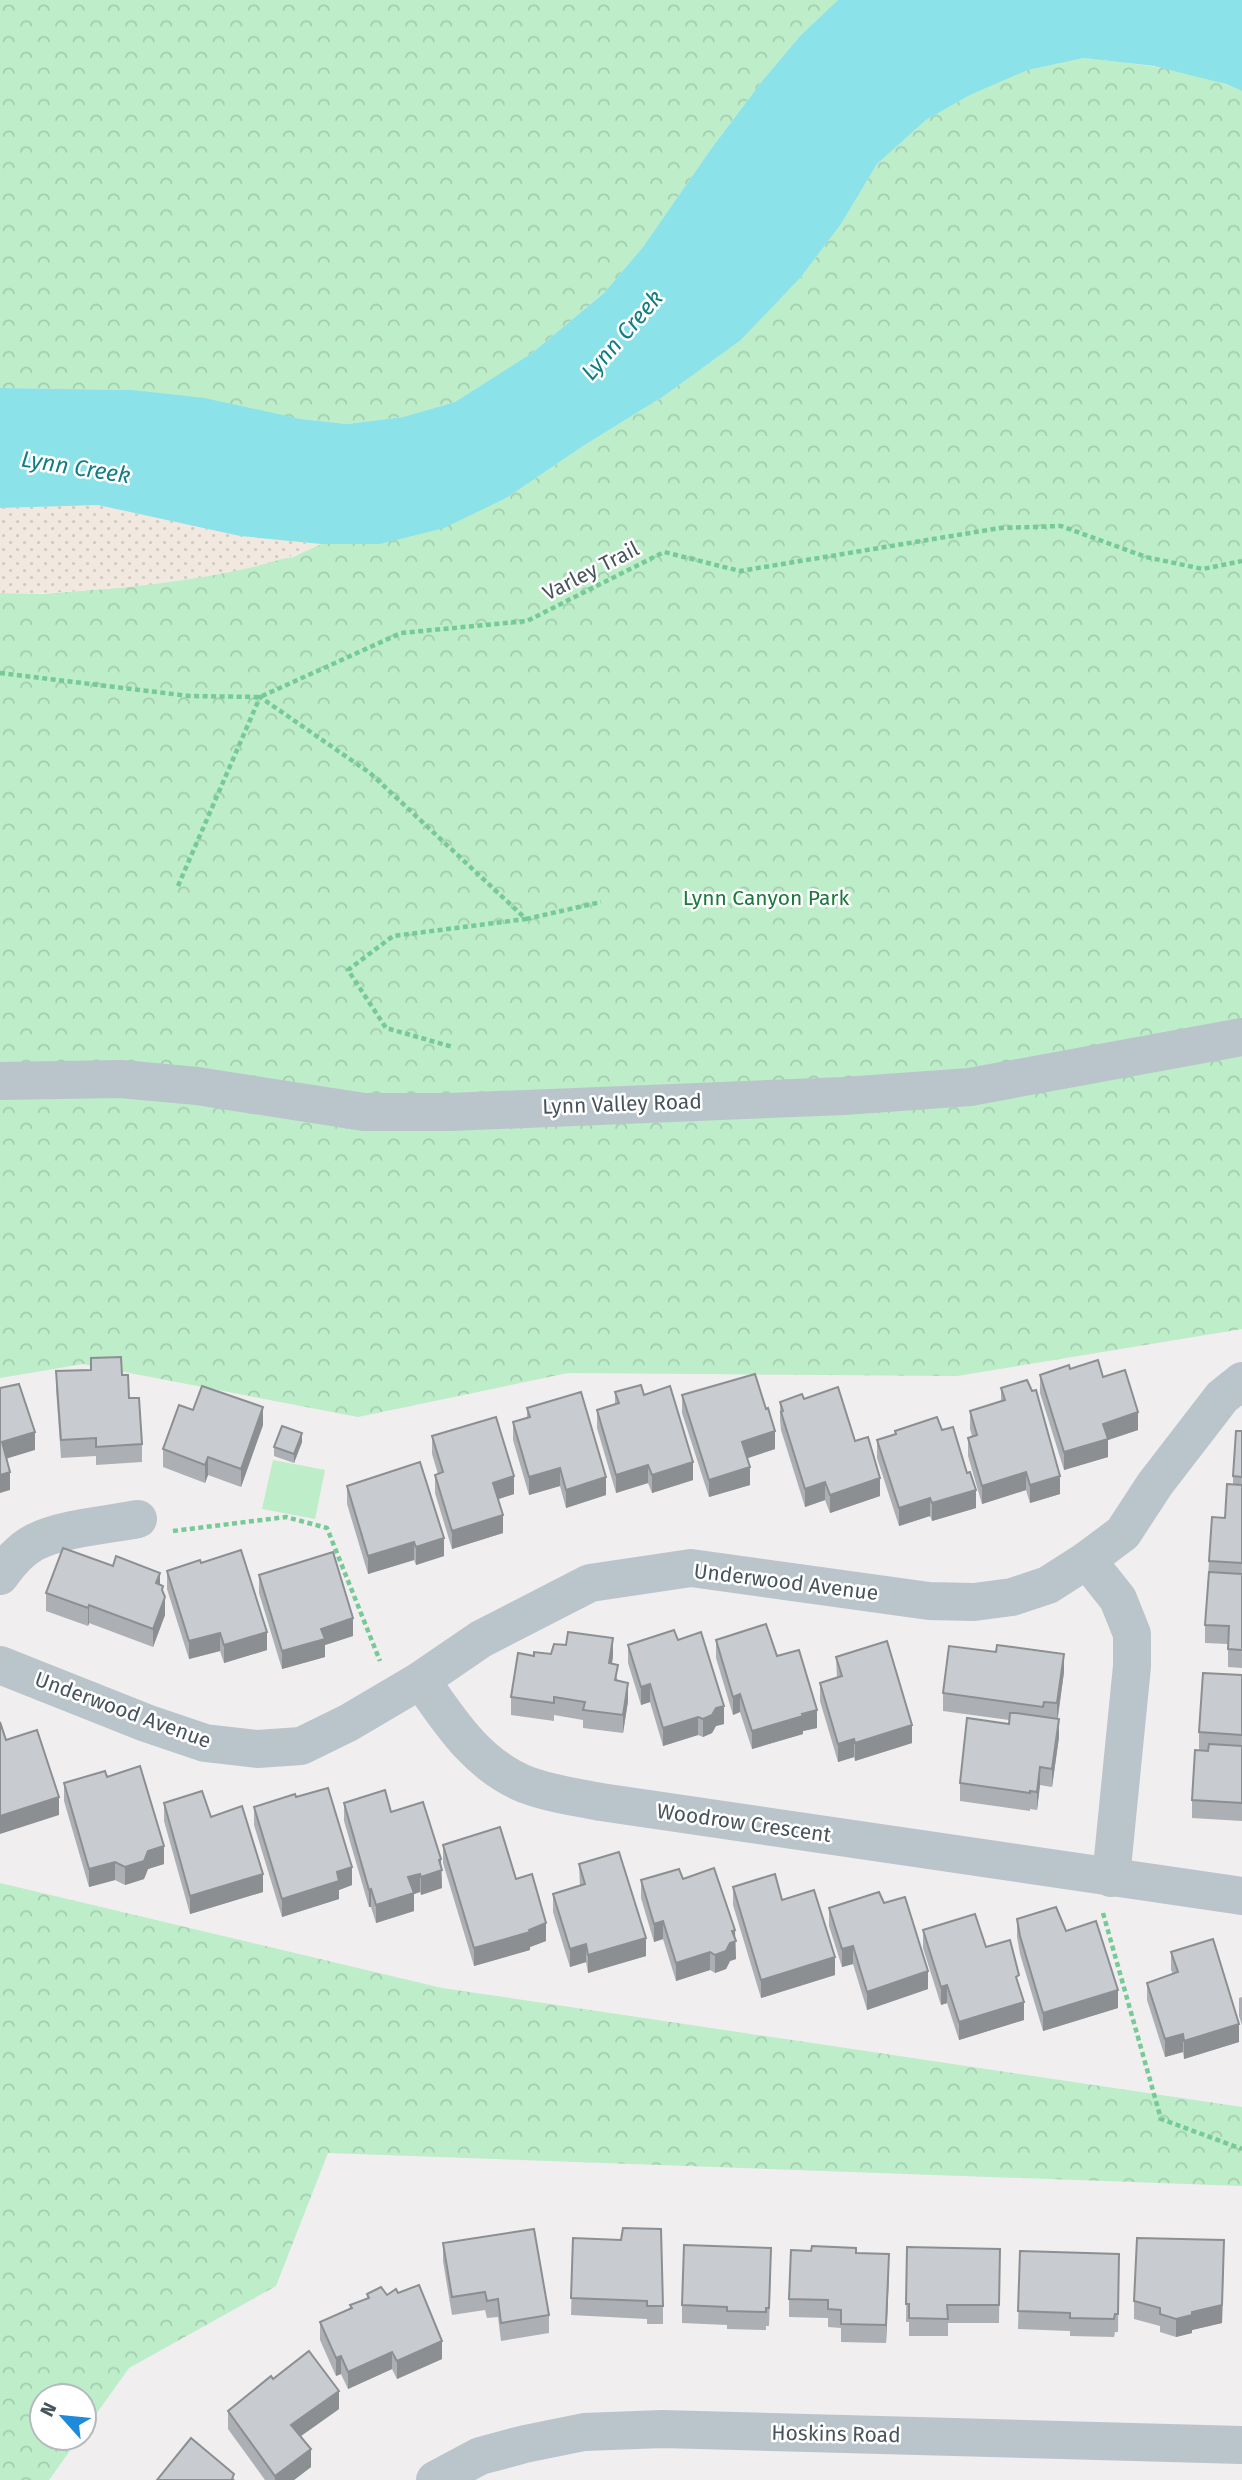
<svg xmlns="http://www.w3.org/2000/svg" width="1242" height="2480" viewBox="0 0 1242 2480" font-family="'Fira Sans',sans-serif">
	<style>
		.green { fill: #bdedc9 }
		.forest { fill: url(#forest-crowns) }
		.sand { fill: url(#sand-dots) }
		.water { fill: #8be2e9 }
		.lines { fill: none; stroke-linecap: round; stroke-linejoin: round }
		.path { stroke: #76ca95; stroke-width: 4.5; stroke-dasharray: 5 3.5; stroke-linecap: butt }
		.street { stroke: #bac4cb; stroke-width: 38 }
		.wall { fill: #acafb3 }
		.shaded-wall { fill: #8c8f92 }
		.building { fill: #c8ccd0; stroke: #8c8f92; stroke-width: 2 }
		.labels { text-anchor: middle; stroke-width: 5; stroke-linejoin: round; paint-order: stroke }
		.street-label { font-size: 21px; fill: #47545b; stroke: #fff }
		.park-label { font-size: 21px; fill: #197a3c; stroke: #fff }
		.water-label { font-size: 23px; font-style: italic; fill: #107e87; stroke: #fff }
	</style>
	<defs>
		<pattern id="forest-crowns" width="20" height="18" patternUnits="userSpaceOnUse" patternTransform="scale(1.75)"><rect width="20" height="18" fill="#bdedc9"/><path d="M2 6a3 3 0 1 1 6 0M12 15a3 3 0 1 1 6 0" fill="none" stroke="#a4cdaf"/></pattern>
		<pattern id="sand-dots" width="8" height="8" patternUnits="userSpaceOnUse" patternTransform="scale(1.75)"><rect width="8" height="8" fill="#f1e9df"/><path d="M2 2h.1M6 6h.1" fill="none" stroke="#d0cac2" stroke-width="1.8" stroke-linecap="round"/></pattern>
	</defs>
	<rect width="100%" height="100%" fill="#f0eeee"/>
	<polygon class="green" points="273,1460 325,1470 315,1519 262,1509"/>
	<g class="forest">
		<polygon points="0,0 838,0 801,35 763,80 711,149 643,247 604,293 532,353 455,402 403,417 347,424 301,419 132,390 0,388"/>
		<path d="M1084 58C1138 64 1192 69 1242 91V1329L957 1376 568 1373 358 1417 83 1364 0 1378V593L43 594 128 587 293 557 321 544H380L508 497 583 446 664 396 741 340 801 277 841 224 877 164 926 120 970 95 1028 70Z"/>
		<polygon points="0,1883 442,1988 1242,2107 1242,2186 328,2153 276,2286 129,2368 84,2431 84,2396 42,2396 42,2438 79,2438 49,2480 0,2480"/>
	</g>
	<path class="sand" d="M98 505 240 536 321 544C268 568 212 576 155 584 103 590 52 594 0 593V508Z"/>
	<polygon class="water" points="838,0 1242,0 1242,91 1226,84 1154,66 1084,58 1028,70 970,95 926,120 877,164 841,224 801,277 741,340 664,396 583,446 508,497 444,528 380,544 321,544 240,536 98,505 0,508 0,388 132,390 204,398 301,419 347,424 403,417 455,402 532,353 604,293 643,247 711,149 763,80 801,35"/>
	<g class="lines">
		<g class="path">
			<polyline points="0,673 189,696 260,697 401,633 527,621 664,552 740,571 1000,528 1061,526 1146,557 1203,569 1242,561"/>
			<polyline points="178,886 260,697 370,773 526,919 393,936 348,970 386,1028 453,1047"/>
			<polyline points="526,919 601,902"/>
			<polyline points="173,1531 286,1517 327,1528 380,1661"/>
			<polyline points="1103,1913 1161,2119 1242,2149"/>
		</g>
		<g class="street">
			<polyline points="0,1081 121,1079 197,1086 364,1112 450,1112 844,1096 970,1087 1242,1037"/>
			<polyline points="1087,1560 1118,1599 1132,1634 1132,1666 1111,1878"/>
			<path d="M0 1576C9 1563 21 1549 35 1542 63 1528 107 1525 138 1519"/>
			<polyline points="0,1665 146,1723 205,1743 257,1749 301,1746 348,1723 421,1680 481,1639 590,1583 691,1568 929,1601 974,1602 1012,1597 1048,1585 1087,1560 1123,1533 1155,1484 1222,1397 1242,1381"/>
			<path d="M421 1680C450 1722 478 1766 527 1785 551 1794 576 1797 601 1802L1242 1896"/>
			<polyline points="435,2480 480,2456 525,2444 584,2432 662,2429 1242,2445"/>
		</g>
	</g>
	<g class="wall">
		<polygon points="91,1358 122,1375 142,1444 142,1462 96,1465 96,1456 61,1458 56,1389 56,1371 91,1370"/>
		<polygon points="1070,1369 1103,1377 1138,1430 1108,1440 1108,1457 1064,1470 1040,1393 1040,1375"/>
		<polygon points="1001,1388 1060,1494 1030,1503 1026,1490 982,1504 968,1456 968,1438 972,1436 970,1429 970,1411 1001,1401"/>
		<polygon points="615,1392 644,1395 693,1480 652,1493 648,1483 616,1493 597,1428 597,1410 615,1404"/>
		<polygon points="682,1395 775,1449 747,1458 750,1485 709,1497 682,1413"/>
		<polygon points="804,1399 855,1441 880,1496 830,1513 825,1500 805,1507 781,1430 780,1420 780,1402"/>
		<polygon points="527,1408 606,1495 566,1508 560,1486 529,1495 513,1440 513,1422 527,1418"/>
		<polygon points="193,1410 263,1425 241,1487 208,1475 205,1483 163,1467 163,1449"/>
		<polygon points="942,1430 976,1508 932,1521 930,1516 899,1526 877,1458 877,1440 895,1434 895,1431"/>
		<polygon points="1242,1431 1242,1668 1228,1667 1228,1644 1205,1643 1205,1625 1209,1561 1225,1518 1233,1484 1233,1476"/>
		<polygon points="432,1436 514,1494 498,1499 503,1533 452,1549 435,1493 435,1475 438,1474 432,1454"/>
		<polygon points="302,1442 294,1463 274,1456 274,1447"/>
		<polygon points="347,1486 444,1556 416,1565 414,1560 368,1574 347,1504"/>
		<polygon points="201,1563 267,1650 224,1663 220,1651 189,1659 167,1589 167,1571"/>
		<polygon points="259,1575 353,1636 325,1645 325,1657 282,1669 259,1593"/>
		<polygon points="160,1585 163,1593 165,1615 153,1647 89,1623 88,1626 46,1611 46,1593"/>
		<polygon points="678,1640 724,1724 716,1726 712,1733 703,1737 698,1735 663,1746 650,1702 641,1705 628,1663 628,1645"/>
		<polygon points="716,1640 777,1656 817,1728 803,1731 803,1734 752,1749 740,1712 733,1715 716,1658"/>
		<polygon points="551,1654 613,1656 612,1664 618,1681 628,1701 623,1733 583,1728 583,1720 554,1715 554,1721 511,1715 511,1697 534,1656"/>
		<polygon points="836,1657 912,1743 855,1761 854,1757 838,1762 820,1701 820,1683 837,1678"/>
		<polygon points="1064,1672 1058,1718 1059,1737 1052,1787 1040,1785 1037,1810 1030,1809 1030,1811 960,1801 960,1783 1009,1724 1009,1720 943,1711 943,1693"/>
		<polygon points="1242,1675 1242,1821 1192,1818 1192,1800 1199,1750 1199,1732"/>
		<polygon points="107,1777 164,1864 148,1869 144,1879 125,1885 115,1880 89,1887 64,1801 64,1783"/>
		<polygon points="164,1803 211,1817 263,1892 190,1914 164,1821"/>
		<polygon points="344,1803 391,1812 441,1867 442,1888 421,1895 420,1892 414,1894 414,1911 376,1923 371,1907 369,1907 344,1821"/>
		<polygon points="254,1807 352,1885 339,1890 339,1899 282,1917 254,1825"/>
		<polygon points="443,1845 516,1879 546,1941 530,1947 530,1950 474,1966 443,1863"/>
		<polygon points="579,1864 646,1956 588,1973 586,1962 570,1967 553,1912 553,1894 580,1886"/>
		<polygon points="683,1879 735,1938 736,1959 730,1961 726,1969 715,1973 710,1970 676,1981 663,1939 654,1942 641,1898 641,1880"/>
		<polygon points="733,1887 782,1900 835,1975 761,1998 733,1905"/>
		<polygon points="884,1903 928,1989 867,2010 853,1964 842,1967 829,1926 829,1908"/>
		<polygon points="1017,1919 1066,1931 1118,2008 1043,2031 1020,1954 1017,1937"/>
		<polygon points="923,1930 986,1947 1019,1987 1024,2020 959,2040 947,2003 941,2005 923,1948"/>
		<polygon points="1171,1952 1239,2042 1184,2059 1183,2052 1165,2057 1147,2000 1147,1983 1173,1974 1171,1970"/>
		<polygon points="1242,1997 1242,2025 1239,2016 1239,1998"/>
		<polygon points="573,2238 663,2306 663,2324 647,2324 647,2319 571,2315"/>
		<polygon points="443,2243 549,2315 549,2333 501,2341 498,2317 487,2318 485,2310 452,2315 443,2261"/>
		<polygon points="907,2247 1000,2249 999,2323 948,2323 948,2336 909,2336 909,2322 906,2322"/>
		<polygon points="1020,2251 1119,2254 1118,2332 1115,2332 1114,2337 1070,2336 1070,2331 1018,2329"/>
		<polygon points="856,2253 889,2272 886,2343 841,2342 841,2328 828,2327 828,2318 789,2317 789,2299"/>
		<polygon points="1224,2258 1222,2323 1192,2330 1192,2333 1176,2337 1160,2332 1160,2326 1134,2319 1134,2301"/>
		<polygon points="771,2266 769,2326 766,2326 766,2330 727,2329 727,2325 682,2323 682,2305"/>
		<polygon points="398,2293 442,2359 397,2379 392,2369 348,2389 341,2374 336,2376 320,2340 320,2322 350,2309 350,2305 367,2298 367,2294 387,2295"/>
		<polygon points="339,2409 301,2436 311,2467 294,2480 265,2480 228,2429 228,2411"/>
	</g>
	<g class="shaded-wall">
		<polygon points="263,1407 263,1425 241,1487 241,1469"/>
		<polygon points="1138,1412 1138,1430 1108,1440 1108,1457 1064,1470 1064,1452 1103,1424"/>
		<polygon points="775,1431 775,1449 742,1460 742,1442"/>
		<polygon points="35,1432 35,1450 2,1460 2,1442"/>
		<polygon points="302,1433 302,1442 294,1463 294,1454"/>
		<polygon points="208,1457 208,1475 205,1483 205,1465"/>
		<polygon points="693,1462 693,1480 652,1493 652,1475"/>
		<polygon points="648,1465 648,1483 616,1493 616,1475"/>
		<polygon points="750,1467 750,1485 709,1497 709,1480"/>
		<polygon points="560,1468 560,1486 529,1495 529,1477"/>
		<polygon points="10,1472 10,1490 0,1493 0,1475"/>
		<polygon points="1026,1472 1026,1490 982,1504 982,1486"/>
		<polygon points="514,1476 514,1494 493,1501 493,1483"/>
		<polygon points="1060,1476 1060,1494 1030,1503 1030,1485"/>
		<polygon points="606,1477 606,1495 566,1508 566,1490"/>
		<polygon points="880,1478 880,1496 830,1513 830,1495"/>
		<polygon points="825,1482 825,1500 805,1507 805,1489"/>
		<polygon points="976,1490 976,1508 932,1521 932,1503"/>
		<polygon points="930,1498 930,1516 899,1526 899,1508"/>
		<polygon points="503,1515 503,1533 452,1549 452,1531"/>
		<polygon points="444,1538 444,1556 416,1565 416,1547"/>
		<polygon points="414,1542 414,1560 368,1574 368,1556"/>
		<polygon points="160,1573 160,1591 156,1583"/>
		<polygon points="163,1586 163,1602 165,1597 165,1615 153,1647 153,1629"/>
		<polygon points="89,1605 89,1623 88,1626 88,1608"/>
		<polygon points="353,1618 353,1636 325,1645 325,1657 282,1669 282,1651 321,1629"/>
		<polygon points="267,1632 267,1650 224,1663 224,1645"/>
		<polygon points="220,1633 220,1651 189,1659 189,1641"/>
		<polygon points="613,1638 613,1656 609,1681 609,1663"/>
		<polygon points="1064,1654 1064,1672 1057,1721 1057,1703"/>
		<polygon points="628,1683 628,1701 623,1733 623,1715"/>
		<polygon points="650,1684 650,1702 641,1705 641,1687"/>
		<polygon points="740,1694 740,1712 733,1715 733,1697"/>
		<polygon points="724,1706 724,1724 716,1726 712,1733 703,1737 703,1719 716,1708"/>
		<polygon points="817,1710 817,1728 803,1731 803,1734 752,1749 752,1731"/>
		<polygon points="698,1717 698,1735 663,1746 663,1728"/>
		<polygon points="1059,1719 1059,1737 1052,1787 1052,1769"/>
		<polygon points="912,1725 912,1743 855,1761 855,1743"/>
		<polygon points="854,1739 854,1757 838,1762 838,1744"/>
		<polygon points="1040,1767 1040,1785 1037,1810 1037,1792"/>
		<polygon points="59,1797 59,1815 0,1834 0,1816"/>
		<polygon points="164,1846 164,1864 148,1869 144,1879 125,1885 125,1867 148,1851"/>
		<polygon points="441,1859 442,1888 421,1895 421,1877"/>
		<polygon points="115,1862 115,1880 89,1887 89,1869"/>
		<polygon points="352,1867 352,1885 339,1890 339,1899 282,1917 282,1899 337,1872"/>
		<polygon points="263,1874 263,1892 190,1914 190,1896"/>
		<polygon points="420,1874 420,1892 414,1894 414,1911 376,1923 376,1905 408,1877"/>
		<polygon points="371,1889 371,1907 369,1907 369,1890"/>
		<polygon points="663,1921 663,1939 654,1942 654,1924"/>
		<polygon points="546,1923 546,1941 530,1947 530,1950 474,1966 474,1948"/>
		<polygon points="735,1930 736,1959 730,1961 726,1969 715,1973 715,1955 732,1931"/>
		<polygon points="646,1938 646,1956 588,1973 588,1955"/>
		<polygon points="586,1944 586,1962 570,1967 570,1949"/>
		<polygon points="853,1946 853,1964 842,1967 842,1949"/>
		<polygon points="710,1952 710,1970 676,1981 676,1963"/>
		<polygon points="835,1957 835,1975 761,1998 761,1980"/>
		<polygon points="928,1971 928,1989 867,2010 867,1992"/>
		<polygon points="947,1985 947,2003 941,2005 941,1987"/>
		<polygon points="1118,1990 1118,2008 1043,2031 1043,2013"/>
		<polygon points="1024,2002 1024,2020 959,2040 959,2022"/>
		<polygon points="1239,2024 1239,2042 1184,2059 1184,2041"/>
		<polygon points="1183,2034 1183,2052 1165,2057 1165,2039"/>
		<polygon points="1224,2240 1222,2323 1192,2330 1192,2333 1176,2337 1176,2319 1192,2312"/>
		<polygon points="889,2254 889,2272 886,2343 886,2325"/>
		<polygon points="442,2341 442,2359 397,2379 397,2361"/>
		<polygon points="392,2352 392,2369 348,2389 348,2372"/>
		<polygon points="341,2356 341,2374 336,2376 336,2358"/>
		<polygon points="339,2391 339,2409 291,2443 291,2425"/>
		<polygon points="311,2449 311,2467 294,2480 275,2480 275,2476"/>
	</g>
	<g class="building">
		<polygon points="121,1357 122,1375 128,1375 129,1398 139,1398 142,1444 96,1447 96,1438 61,1440 56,1371 91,1370 91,1358"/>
		<polygon points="1098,1360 1103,1377 1125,1370 1138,1412 1103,1424 1108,1439 1064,1452 1040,1375 1069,1365 1070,1369"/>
		<polygon points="755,1374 766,1409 768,1408 775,1431 742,1442 750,1467 709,1480 682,1395"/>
		<polygon points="1027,1380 1032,1391 1036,1390 1060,1476 1030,1485 1026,1472 982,1486 968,1438 977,1435 970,1411 1005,1400 1001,1388"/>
		<polygon points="19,1384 35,1432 2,1442 10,1472 0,1475 0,1388"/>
		<polygon points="641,1385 644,1395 670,1386 693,1462 652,1475 648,1465 616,1475 597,1410 619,1403 615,1392"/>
		<polygon points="202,1386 263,1407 241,1469 208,1457 205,1465 163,1449 179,1405 193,1410"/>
		<polygon points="838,1387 855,1441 868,1437 880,1478 830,1495 825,1482 805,1489 781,1412 783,1411 780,1402 802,1394 804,1399"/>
		<polygon points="581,1392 606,1477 566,1490 560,1468 529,1477 513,1422 530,1417 527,1408"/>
		<polygon points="496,1417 514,1476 493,1483 503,1515 452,1531 435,1475 443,1472 432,1436"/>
		<polygon points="937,1417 942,1430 953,1427 967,1473 970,1472 976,1490 932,1503 930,1498 899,1508 877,1440 896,1434 895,1431"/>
		<polygon points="282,1426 302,1433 294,1454 274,1447"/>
		<polygon points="1236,1431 1242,1431 1242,1477 1233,1476"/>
		<polygon points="420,1462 444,1538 416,1547 414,1542 368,1556 347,1486"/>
		<polygon points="1227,1484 1242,1485 1242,1563 1209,1561 1212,1517 1225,1518"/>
		<polygon points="63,1548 113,1566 116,1556 160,1573 156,1583 163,1586 162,1590 165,1597 153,1629 89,1605 88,1608 46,1593"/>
		<polygon points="241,1550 267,1632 224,1645 220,1633 189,1641 167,1571 200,1560 201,1563"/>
		<polygon points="333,1552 353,1618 321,1629 325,1639 282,1651 259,1575"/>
		<polygon points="1209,1572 1242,1574 1242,1650 1228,1649 1229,1626 1205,1625"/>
		<polygon points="766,1624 777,1656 799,1650 817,1710 802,1714 803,1716 752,1731 740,1694 733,1697 716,1640"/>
		<polygon points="674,1630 678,1640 701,1632 724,1706 716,1708 712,1715 703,1719 698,1717 663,1728 650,1684 641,1687 628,1645"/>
		<polygon points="568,1632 613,1638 609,1663 618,1665 615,1680 628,1683 623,1715 583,1710 585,1702 554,1697 554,1703 511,1697 518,1653 534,1656 534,1652 551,1654 554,1644 566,1645"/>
		<polygon points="887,1641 912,1725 855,1743 854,1739 838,1744 820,1683 842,1676 836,1657"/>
		<polygon points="997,1645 1064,1654 1057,1703 1044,1702 1043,1707 943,1693 949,1646 996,1652"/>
		<polygon points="1203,1673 1242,1675 1242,1735 1199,1732"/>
		<polygon points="1010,1713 1016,1713 1059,1719 1052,1769 1040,1767 1037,1792 1030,1791 1030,1793 960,1783 967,1718 1009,1724"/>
		<polygon points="0,1722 6,1740 37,1730 59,1797 0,1816"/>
		<polygon points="1209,1744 1242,1746 1242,1803 1192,1800 1195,1750 1208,1751"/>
		<polygon points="140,1766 164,1846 148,1851 144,1861 125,1867 115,1862 89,1869 64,1783 105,1771 107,1777"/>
		<polygon points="328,1788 352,1867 337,1872 339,1881 282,1899 254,1807 295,1794 296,1797"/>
		<polygon points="385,1790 391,1812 423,1802 441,1859 439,1860 442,1870 421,1877 420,1874 408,1877 414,1893 376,1905 371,1889 369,1890 344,1803"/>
		<polygon points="202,1791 211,1817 242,1806 263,1874 190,1896 164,1803"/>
		<polygon points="500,1827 516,1879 532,1874 546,1923 529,1930 530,1932 474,1948 443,1845"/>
		<polygon points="619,1852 646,1938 588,1955 586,1944 570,1949 553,1894 585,1884 579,1864"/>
		<polygon points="714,1868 735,1930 732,1931 736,1941 730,1943 726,1951 715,1955 710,1952 676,1963 663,1921 654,1924 641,1880 679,1869 683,1879"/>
		<polygon points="775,1874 782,1900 814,1890 835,1957 761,1980 733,1887"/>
		<polygon points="879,1892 884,1903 905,1897 928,1971 867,1992 853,1946 842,1949 829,1908"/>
		<polygon points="1056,1907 1066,1931 1096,1921 1118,1990 1043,2013 1020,1936 1017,1919"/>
		<polygon points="975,1914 986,1947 1010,1940 1019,1975 1016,1977 1024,2002 959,2022 947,1985 941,1987 923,1930"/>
		<polygon points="1213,1939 1239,2024 1184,2041 1183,2034 1165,2039 1147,1983 1178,1972 1171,1952"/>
		<polygon points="623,2228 661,2229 663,2306 647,2306 647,2301 571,2298 573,2238 621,2240"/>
		<polygon points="534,2229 549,2315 501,2323 498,2299 487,2301 485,2292 452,2297 443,2243"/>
		<polygon points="1137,2238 1224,2240 1222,2305 1192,2312 1192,2315 1176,2319 1160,2314 1160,2308 1134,2301"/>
		<polygon points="684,2245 771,2248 769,2308 766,2308 766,2312 727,2311 727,2307 682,2305"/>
		<polygon points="812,2246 856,2248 856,2253 889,2254 886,2325 841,2324 841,2310 828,2309 828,2300 789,2299 791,2250 811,2251"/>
		<polygon points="907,2247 1000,2249 999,2305 947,2305 948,2319 909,2318 909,2304 906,2304"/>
		<polygon points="1020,2251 1119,2254 1118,2314 1115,2314 1114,2319 1070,2318 1070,2313 1018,2311"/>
		<polygon points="419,2285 442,2341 397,2361 392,2352 348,2372 341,2356 336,2358 320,2322 352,2308 350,2305 369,2298 367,2294 381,2287 387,2295 396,2289 398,2293"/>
		<polygon points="309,2351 339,2391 291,2425 311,2449 275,2476 228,2411 271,2376 273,2379"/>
		<polygon points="191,2438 234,2474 232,2479 234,2480 157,2480"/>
	</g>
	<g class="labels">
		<g class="street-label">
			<text transform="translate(591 571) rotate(-27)" y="7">Varley Trail</text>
			<text transform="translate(622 1104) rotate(-2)" y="7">Lynn Valley Road</text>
			<text transform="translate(786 1582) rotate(7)" y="7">Underwood Avenue</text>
			<text transform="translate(123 1710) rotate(20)" y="7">Underwood Avenue</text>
			<text transform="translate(744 1823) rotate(8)" y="7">Woodrow Crescent</text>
			<text transform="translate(836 2434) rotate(1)" y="7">Hoskins Road</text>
		</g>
		<g class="park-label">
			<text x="766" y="905">Lynn Canyon Park</text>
		</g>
		<g class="water-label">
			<text transform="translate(622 335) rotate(-49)" y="8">Lynn Creek</text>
			<text transform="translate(76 467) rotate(9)" y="8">Lynn Creek</text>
		</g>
	</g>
	<g transform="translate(63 2417) rotate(297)"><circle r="33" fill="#ffffff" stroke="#b5bbbd" stroke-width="2"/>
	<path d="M0-5L12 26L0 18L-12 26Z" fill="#1e8ada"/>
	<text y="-10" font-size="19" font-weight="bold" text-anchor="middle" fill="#47545b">N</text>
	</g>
</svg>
